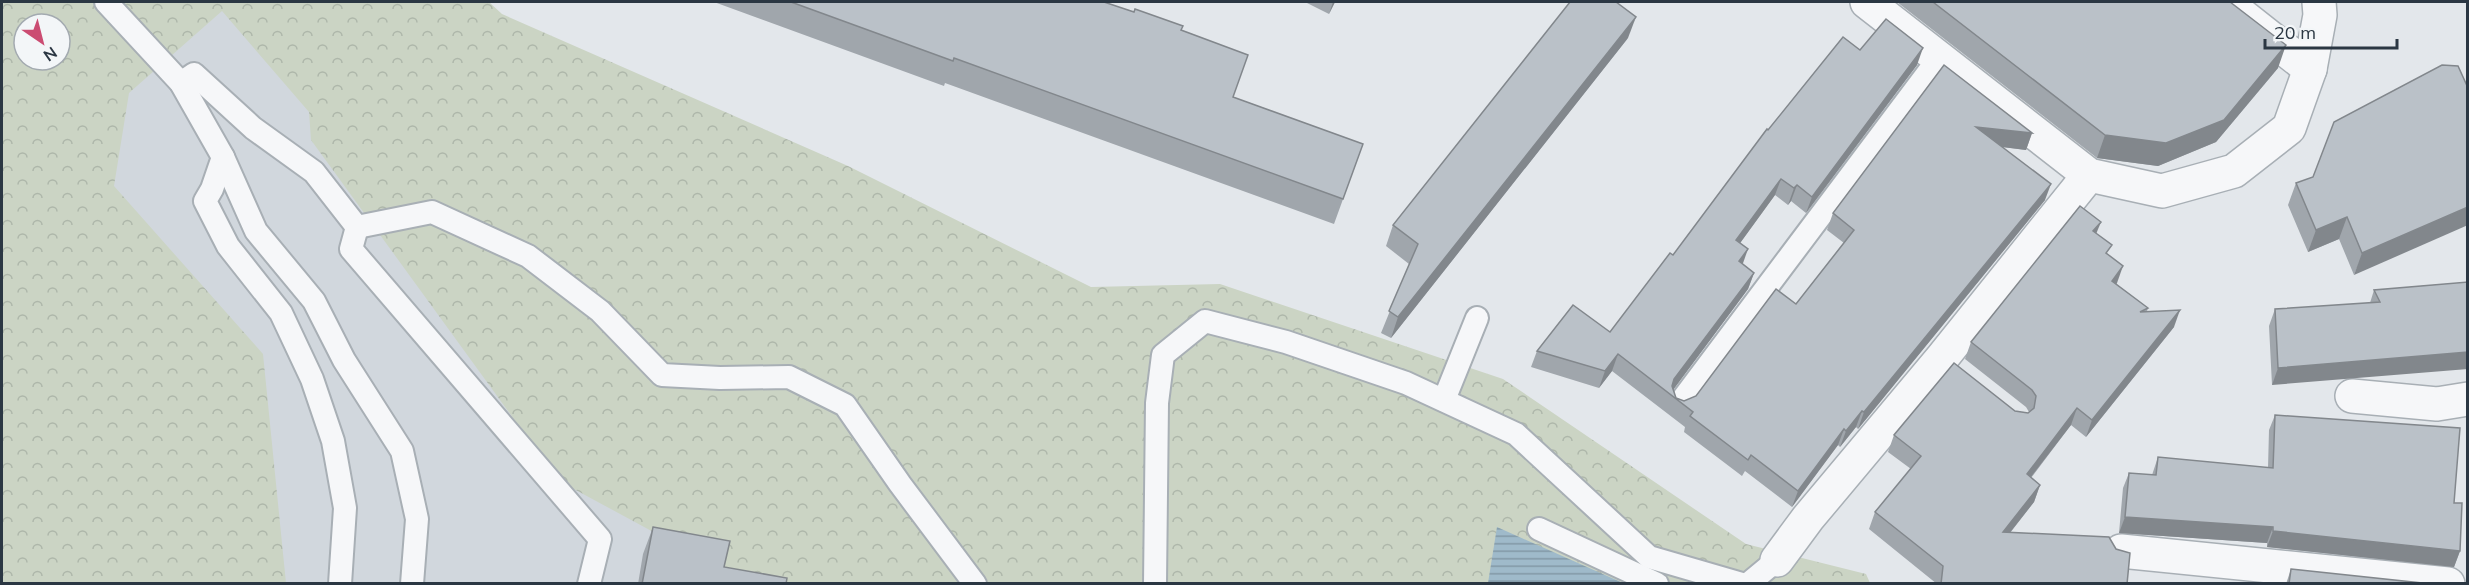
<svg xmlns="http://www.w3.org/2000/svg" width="2469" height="585" viewBox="0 0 2469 585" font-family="Mulish,sans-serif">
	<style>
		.built { fill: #d1d7dd }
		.forest { fill: url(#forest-crowns); fill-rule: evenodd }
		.water { fill: url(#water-rules) }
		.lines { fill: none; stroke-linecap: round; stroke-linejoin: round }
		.service-casing { stroke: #a8afb5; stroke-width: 26 }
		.minor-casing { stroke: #a8afb5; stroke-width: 36 }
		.service { stroke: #f6f7f9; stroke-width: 22 }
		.minor { stroke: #f6f7f9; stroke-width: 33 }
		.wall { fill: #a0a6ac }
		.shaded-wall { fill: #82878c }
		.building { fill: #bac1c8; stroke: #82878c; stroke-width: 1.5 }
	</style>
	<defs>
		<pattern id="forest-crowns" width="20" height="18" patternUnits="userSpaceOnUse" patternTransform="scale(1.5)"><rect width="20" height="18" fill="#cbd4c4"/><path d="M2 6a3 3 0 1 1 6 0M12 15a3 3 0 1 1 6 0" fill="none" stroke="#aeb7aa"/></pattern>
		<pattern id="water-rules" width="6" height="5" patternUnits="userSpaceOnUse" patternTransform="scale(1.5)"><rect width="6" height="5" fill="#9fbaca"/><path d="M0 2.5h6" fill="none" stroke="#8298a6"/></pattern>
	</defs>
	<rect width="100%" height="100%" fill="#e3e7eb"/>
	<polygon class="built" points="219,2 790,583 104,583 53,75"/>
	<path class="forest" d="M2 2H489L502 14 848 166 1091 287 1220 284 1503 379 1746 544 1866 574 1870 583H731L720 568 559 481 311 140 309 112 222 11 129 93 114 186 263 354 286 583H2ZM24 24H60V60H24Z"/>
	<polygon class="water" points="1497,527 1623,583 1488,583"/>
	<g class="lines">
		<g class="service-casing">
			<g id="service">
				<polyline points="106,2 181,83 223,157 212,189 205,201 228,246 281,313 312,379 333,441 345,508 340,584"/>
				<polyline points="181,83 194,74 253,128 314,172 357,227 432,212 528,256 600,311 662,375 720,378 789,377 845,405 900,484 975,584"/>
				<polyline points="223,157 256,231 314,301 344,360 402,451 417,519 412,584"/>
				<polyline points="357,227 351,249 600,539 589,584"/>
				<polyline points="1444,400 1477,318"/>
				<polyline points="1679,404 1939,58"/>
				<polyline points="1539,529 1657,584"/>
				<polyline points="1155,584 1157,403 1163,355 1205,321 1286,342 1406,383 1516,434 1649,557 1742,584"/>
				<polyline points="1748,584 1777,560"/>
			</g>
		</g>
		<g class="minor-casing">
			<g id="minor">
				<polyline points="1867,2 2089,175 2162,191 2234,171 2289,128 2310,69 2320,15 2319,2"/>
				<polyline points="2225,2 2310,69"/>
				<polyline points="2352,396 2437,404 2468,399"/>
				<polyline points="2121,551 2448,584"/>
				<polyline points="1777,560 1808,518 1942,358 2089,175"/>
			</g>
		</g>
		<use href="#service" class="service"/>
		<use href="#minor" class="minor"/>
	</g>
	<g class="wall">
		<polygon points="714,2 1104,2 1181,30 1233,97 1363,144 1334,224 945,83 944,86"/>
		<polygon points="1305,2 1335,2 1329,14"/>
		<polygon points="1897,2 2230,2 2278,68 2216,142 2158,166 2097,158"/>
		<polygon points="1628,38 1391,338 1381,333 1409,264 1386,246 1393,225"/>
		<polygon points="1860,50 1917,65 1806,213 1791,201 1788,205 1775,195 1740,243 1743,264 1754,273 1748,289 1673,390 1676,398 1684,401 1696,396 1796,304 1844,243 1827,230 1833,213 2032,133 2026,150 2003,147 2045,200 1858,429 1856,427 1840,447 1838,445 1792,507 1745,471 1742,476 1684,432 1685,427 1612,371 1599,388 1531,367 1537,351 1610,332 1673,255 1768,130"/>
		<polygon points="2442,65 2354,275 2339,239 2308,252 2288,205 2296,183 2313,177"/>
		<polygon points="2096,234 2108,255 2117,283 2116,284 2148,308 2147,311 2174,327 2086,437 2071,425 2031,478 2040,485 2034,502 2010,533 2127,584 1937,584 1869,529 1875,512 1911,469 1888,452 1894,435 2015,411 2028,413 2029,412 2026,407 1965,359 1971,342"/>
		<polygon points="2468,282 2272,385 2269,326 2275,309 2370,303 2374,290"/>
		<polygon points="2275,415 2454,503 2460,551 2454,567 2267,547 2267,543 2119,533 2123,488 2129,473 2152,475 2158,457 2268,468 2269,430"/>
		<polygon points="653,527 724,567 786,584 638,584 643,554"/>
		<polygon points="2291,569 2422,584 2286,584"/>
	</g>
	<g class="shaded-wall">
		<polygon points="1333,2 1335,2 1329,14"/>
		<polygon points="1636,17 1628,38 1391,338 1398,317"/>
		<polygon points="2286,45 2278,68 2216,142 2158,166 2097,158 2105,135"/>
		<polygon points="1923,48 1917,65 1806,213 1812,197"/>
		<polygon points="1976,127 2032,133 2026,150 1970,143"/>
		<polygon points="1781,179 1775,195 1730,257 1736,240"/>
		<polygon points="2051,184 2045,200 1858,429 1864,412"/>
		<polygon points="1797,185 1791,201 1788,205 1794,188"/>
		<polygon points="2468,207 2468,225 2354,275 2362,253"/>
		<polygon points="2347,217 2339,239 2308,252 2316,230"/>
		<polygon points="2101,222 2094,239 2093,231"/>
		<polygon points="1748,249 1742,266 1739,261"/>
		<polygon points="2123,266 2117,283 2106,298 2112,281"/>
		<polygon points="1754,273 1748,289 1670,394 1674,379"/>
		<polygon points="2180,310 2174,327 2086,437 2092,420"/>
		<polygon points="2468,352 2468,369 2272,385 2278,368"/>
		<polygon points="1618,354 1612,371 1599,388 1605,371"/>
		<polygon points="2077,408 2071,425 2020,491 2027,474"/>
		<polygon points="1862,411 1856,427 1840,447 1846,431"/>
		<polygon points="1844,429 1838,445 1792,507 1798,491"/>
		<polygon points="2040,485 2034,502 1997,549 2003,532"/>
		<polygon points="2125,517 2273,527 2267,543 2119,533"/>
		<polygon points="2273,531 2460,551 2454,567 2267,547"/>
	</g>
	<g class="building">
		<polygon points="791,2 1104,2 1134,12 1135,9 1183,26 1181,30 1248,55 1233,97 1363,144 1343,199 954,58 953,61"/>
		<polygon points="1570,2 1616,2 1636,17 1398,317 1389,311 1418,244 1393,225"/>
		<polygon points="1933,2 2230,2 2286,45 2224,120 2166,143 2105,135"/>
		<polygon points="1886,19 1923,48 1812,197 1797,185 1794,188 1781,179 1736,240 1748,249 1739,261 1754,273 1674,379 1672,386 1676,398 1684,401 1696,396 1776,289 1796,304 1854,230 1833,213 1944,65 2032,133 1976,127 2051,184 1864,412 1862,411 1846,431 1844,429 1798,491 1751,455 1748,460 1690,416 1693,412 1618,354 1605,371 1537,351 1573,305 1610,332 1670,253 1673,255 1767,129 1768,130 1843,37 1860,50"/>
		<polygon points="2442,65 2458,66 2468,88 2468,207 2362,253 2347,217 2316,230 2296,183 2313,177 2334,122"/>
		<polygon points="2080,206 2101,222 2093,231 2112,245 2106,253 2123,266 2112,281 2148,308 2140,312 2180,310 2092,420 2077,408 2027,474 2040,485 2003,532 2109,537 2116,549 2130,553 2127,584 1941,584 1943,566 1875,512 1921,456 1894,435 1954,363 2015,411 2028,413 2034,408 2036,396 2032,390 1971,342"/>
		<polygon points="2468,282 2468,352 2278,368 2275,309 2380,302 2374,290"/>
		<polygon points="2275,415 2460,428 2454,503 2462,503 2460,551 2273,531 2273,527 2125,517 2129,473 2156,475 2158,457 2273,468"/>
		<polygon points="653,527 730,541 724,567 787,578 786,584 642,584"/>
		<polygon points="2291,569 2422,583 2422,584 2289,584"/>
	</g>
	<rect width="2469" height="585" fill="none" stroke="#2b3743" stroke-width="6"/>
	<g transform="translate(42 42) rotate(145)"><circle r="28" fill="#f3f6f8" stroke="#a3aab0" stroke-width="1.5"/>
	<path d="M0-4.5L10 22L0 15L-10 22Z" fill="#cb4c72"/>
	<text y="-9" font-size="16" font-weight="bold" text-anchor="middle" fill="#2b3743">N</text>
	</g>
	<path d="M2265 39v9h132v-9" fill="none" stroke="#2b3743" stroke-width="3"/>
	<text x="2274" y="39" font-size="18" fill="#2b3743" stroke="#f3f6f8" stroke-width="4.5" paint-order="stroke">20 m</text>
</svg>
